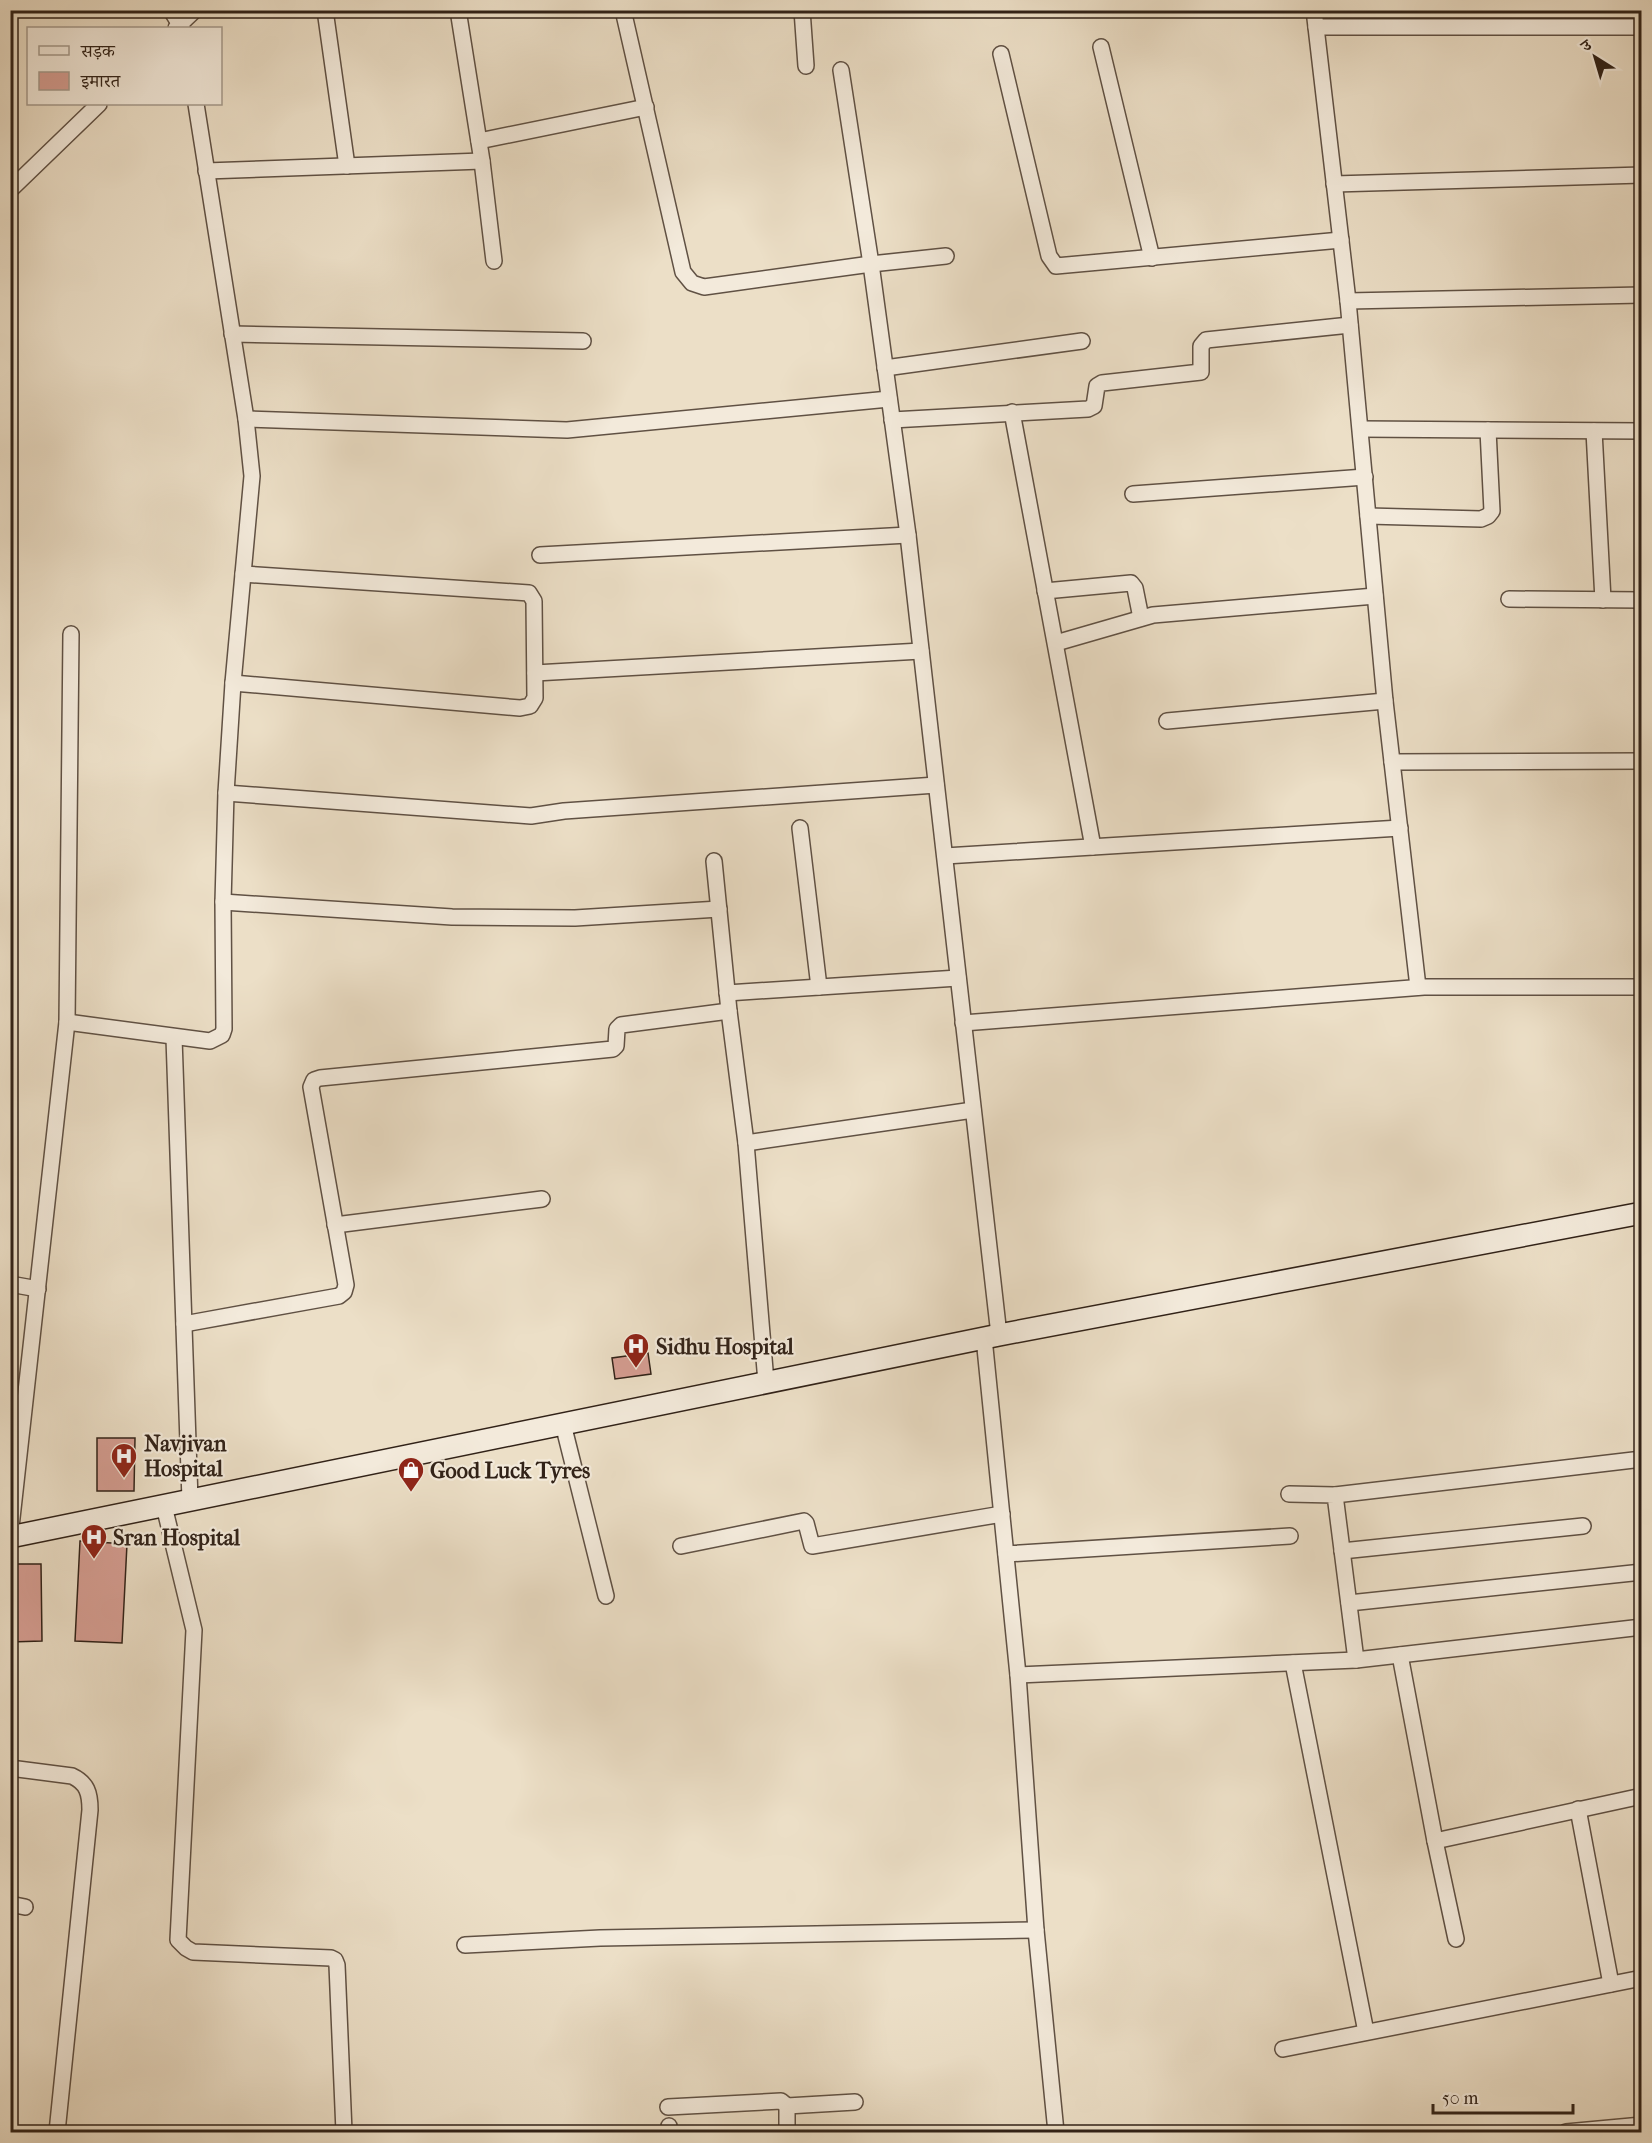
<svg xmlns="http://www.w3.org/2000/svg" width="1652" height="2143" viewBox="0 0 1652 2143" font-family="'IM FELL French Canon','Noto Serif Devanagari',serif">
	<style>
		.building { fill: #d69e93; stroke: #312218; stroke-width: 1.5 }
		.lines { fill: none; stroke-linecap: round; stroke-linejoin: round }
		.street-casing { stroke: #605144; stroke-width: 18 }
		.secondary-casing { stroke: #312218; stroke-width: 24 }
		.street { stroke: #f3eadb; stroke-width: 15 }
		.secondary { stroke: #f3eadb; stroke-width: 21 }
		.labels { text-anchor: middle; stroke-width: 4.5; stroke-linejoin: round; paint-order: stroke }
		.poi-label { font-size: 22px; font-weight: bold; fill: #312218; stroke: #f3eadb; text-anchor: start }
	</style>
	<rect width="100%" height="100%" fill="#ecdfc7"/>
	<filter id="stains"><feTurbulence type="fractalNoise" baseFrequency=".00333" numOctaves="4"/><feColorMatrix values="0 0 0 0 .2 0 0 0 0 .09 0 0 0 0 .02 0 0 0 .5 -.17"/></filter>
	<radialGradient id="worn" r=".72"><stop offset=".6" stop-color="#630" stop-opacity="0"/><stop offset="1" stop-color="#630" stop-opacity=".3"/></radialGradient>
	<g class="building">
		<polygon points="648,1353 651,1374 615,1379 612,1358"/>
		<polygon points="97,1438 135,1438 134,1491 97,1491"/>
		<polygon points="80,1541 127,1544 122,1643 75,1641"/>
		<polygon points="10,1564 41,1564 42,1641 10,1642"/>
	</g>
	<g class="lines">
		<g class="street-casing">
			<g id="street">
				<polyline points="171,10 182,28"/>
				<polyline points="325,10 347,166"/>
				<polyline points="458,10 482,161 494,261"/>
				<polyline points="623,10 683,272 692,283 704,287 871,264 946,256"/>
				<polyline points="802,10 806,66"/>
				<polyline points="1314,10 1348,301 1385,701 1418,987"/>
				<polyline points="1316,27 1642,27"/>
				<polyline points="176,28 195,10"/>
				<polyline points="1101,47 1152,258"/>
				<polyline points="1001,54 1049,256 1056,266 1341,240"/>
				<polyline points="841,70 871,264 908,535 999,1335"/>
				<polyline points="479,141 646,107"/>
				<polyline points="206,171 482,161"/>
				<polyline points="1334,184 1642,175"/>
				<polyline points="10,190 99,104"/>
				<polyline points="1348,301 1642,295"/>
				<polyline points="232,334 583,341"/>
				<polyline points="885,368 1082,341"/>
				<polyline points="1012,412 1093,847"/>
				<polyline points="246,419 567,430 889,399"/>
				<polyline points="892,420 1088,409 1094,406 1097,386 1102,383 1201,372 1201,346 1206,340 1350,325"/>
				<polyline points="1361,429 1642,431"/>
				<polyline points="1594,431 1603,600"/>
				<polyline points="1133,494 1365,477"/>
				<polyline points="1368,516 1481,519 1488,516 1492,511 1488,430"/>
				<polyline points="540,555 908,535"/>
				<polyline points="1045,591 1131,583 1135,588 1141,618"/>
				<polyline points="1509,599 1642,600"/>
				<polyline points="1056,643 1153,615 1375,596"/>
				<polyline points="535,673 921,651"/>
				<polyline points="233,683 520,708 530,706 535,698 534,601 529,593 243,574"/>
				<polyline points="1167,721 1385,701"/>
				<polyline points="1392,762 1642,761"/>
				<polyline points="226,793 531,816 564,811 936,785"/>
				<polyline points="800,828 819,987"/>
				<polyline points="945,856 1400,828"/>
				<polyline points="714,861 729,1011 746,1143 766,1382"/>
				<polyline points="223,902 452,917 575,918 719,909"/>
				<polyline points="727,993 958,978"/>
				<polyline points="67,1022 210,1041 222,1035 224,1029 223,902 226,793 233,683 252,476 246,419 196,104"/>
				<polyline points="963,1023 1424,987 1642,987"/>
				<polyline points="174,1038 190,1500"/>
				<polyline points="746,1143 973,1110"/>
				<polyline points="335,1225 542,1199"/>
				<polyline points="10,1284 38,1289"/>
				<polyline points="184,1324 339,1296 344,1292 346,1285 311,1087 314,1080 320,1078 613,1049 616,1046 617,1029 621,1025 729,1011"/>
				<polyline points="984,1338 1018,1675 1036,1930 1056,2132"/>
				<polyline points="563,1424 606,1596"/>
				<polyline points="1289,1494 1335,1495 1356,1660"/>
				<polyline points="1335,1495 1642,1459"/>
				<polyline points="164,1506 194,1630 178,1940 186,1948 193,1952 331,1958 335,1960 337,1965 344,2132"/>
				<polyline points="10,1536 67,1022 71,634"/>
				<polyline points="681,1546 804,1521 806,1523 812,1546 1002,1514"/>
				<polyline points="1342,1551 1583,1526"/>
				<polyline points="1006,1554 1290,1536"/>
				<polyline points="1349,1603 1642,1572"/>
				<polyline points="1400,1655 1435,1841 1456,1939"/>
				<polyline points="1293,1663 1366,2032"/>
				<polyline points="1018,1675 1356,1660 1642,1627"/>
				<path d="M10 1768 72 1776C87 1783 90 1793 90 1810L57 2132"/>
				<polyline points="1578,1809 1611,1984"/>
				<polyline points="1435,1841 1642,1796"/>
				<polyline points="10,1904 25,1907"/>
				<polyline points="465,1945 600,1938 1036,1930"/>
				<polyline points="1283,2049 1642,1978"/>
				<polyline points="787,2106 855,2102"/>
				<polyline points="668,2107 781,2101 787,2106 787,2132"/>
				<polyline points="669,2126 669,2132"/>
				<polyline points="1566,2132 1642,2125"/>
			</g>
		</g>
		<g class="secondary-casing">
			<polyline id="secondary" points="10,1537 999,1335 1642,1213"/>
		</g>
		<use href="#street" class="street"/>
		<use href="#secondary" class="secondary"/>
	</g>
	<defs>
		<g id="hospital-pin" transform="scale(1.35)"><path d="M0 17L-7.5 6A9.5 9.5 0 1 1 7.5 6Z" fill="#8f2418" stroke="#f3eadb"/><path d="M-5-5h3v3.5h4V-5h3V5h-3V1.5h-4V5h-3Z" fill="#fff"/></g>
		<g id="shop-pin" transform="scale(1.35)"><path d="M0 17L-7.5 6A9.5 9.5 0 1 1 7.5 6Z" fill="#8f2418" stroke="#f3eadb"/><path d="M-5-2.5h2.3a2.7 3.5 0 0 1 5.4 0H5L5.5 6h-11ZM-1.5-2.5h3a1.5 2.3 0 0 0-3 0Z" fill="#fff"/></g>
	</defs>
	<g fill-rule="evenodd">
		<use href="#hospital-pin" x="636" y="1346"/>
		<use href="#hospital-pin" x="124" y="1456"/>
		<use href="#shop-pin" x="411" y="1470"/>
		<use href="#hospital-pin" x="94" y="1537"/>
	</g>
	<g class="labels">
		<g class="poi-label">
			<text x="656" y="1354">Sidhu Hospital</text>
			<text x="144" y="1451">Navjivan<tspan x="144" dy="25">Hospital</tspan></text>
			<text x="430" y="1478">Good Luck Tyres</text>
			<text x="113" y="1545">Sran Hospital</text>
		</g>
	</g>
	<rect width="1652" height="2143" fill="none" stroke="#ecdfc7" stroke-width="36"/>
	<rect x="12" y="12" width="1628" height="2119" fill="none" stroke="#312218" stroke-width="3"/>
	<rect x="18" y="18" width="1616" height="2107" fill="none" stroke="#312218" stroke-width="1.5"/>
	<rect x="27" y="27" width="195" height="78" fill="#f3eadb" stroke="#a59a8d" stroke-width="1.5"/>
	<rect x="39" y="46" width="30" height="9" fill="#f3eadb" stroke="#a59a8d" stroke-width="1.5"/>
	<text x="81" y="57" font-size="18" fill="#312218">सड़क</text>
	<rect x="39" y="72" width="30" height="18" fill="#d69e93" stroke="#a59a8d" stroke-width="1.5"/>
	<text x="81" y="87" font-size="18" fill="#312218">इमारत</text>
	<g transform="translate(1595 57) rotate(323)" stroke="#f3eadb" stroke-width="4.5" paint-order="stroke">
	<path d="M0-4.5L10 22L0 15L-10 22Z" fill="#312218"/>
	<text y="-9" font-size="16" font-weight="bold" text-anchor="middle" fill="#312218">उ</text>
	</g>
	<path d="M1433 2104v9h140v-9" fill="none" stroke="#312218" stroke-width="3"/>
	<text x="1442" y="2104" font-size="18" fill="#312218" stroke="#f3eadb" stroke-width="4.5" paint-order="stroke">50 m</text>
	<rect width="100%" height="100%" filter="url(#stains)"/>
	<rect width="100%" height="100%" fill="url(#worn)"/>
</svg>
